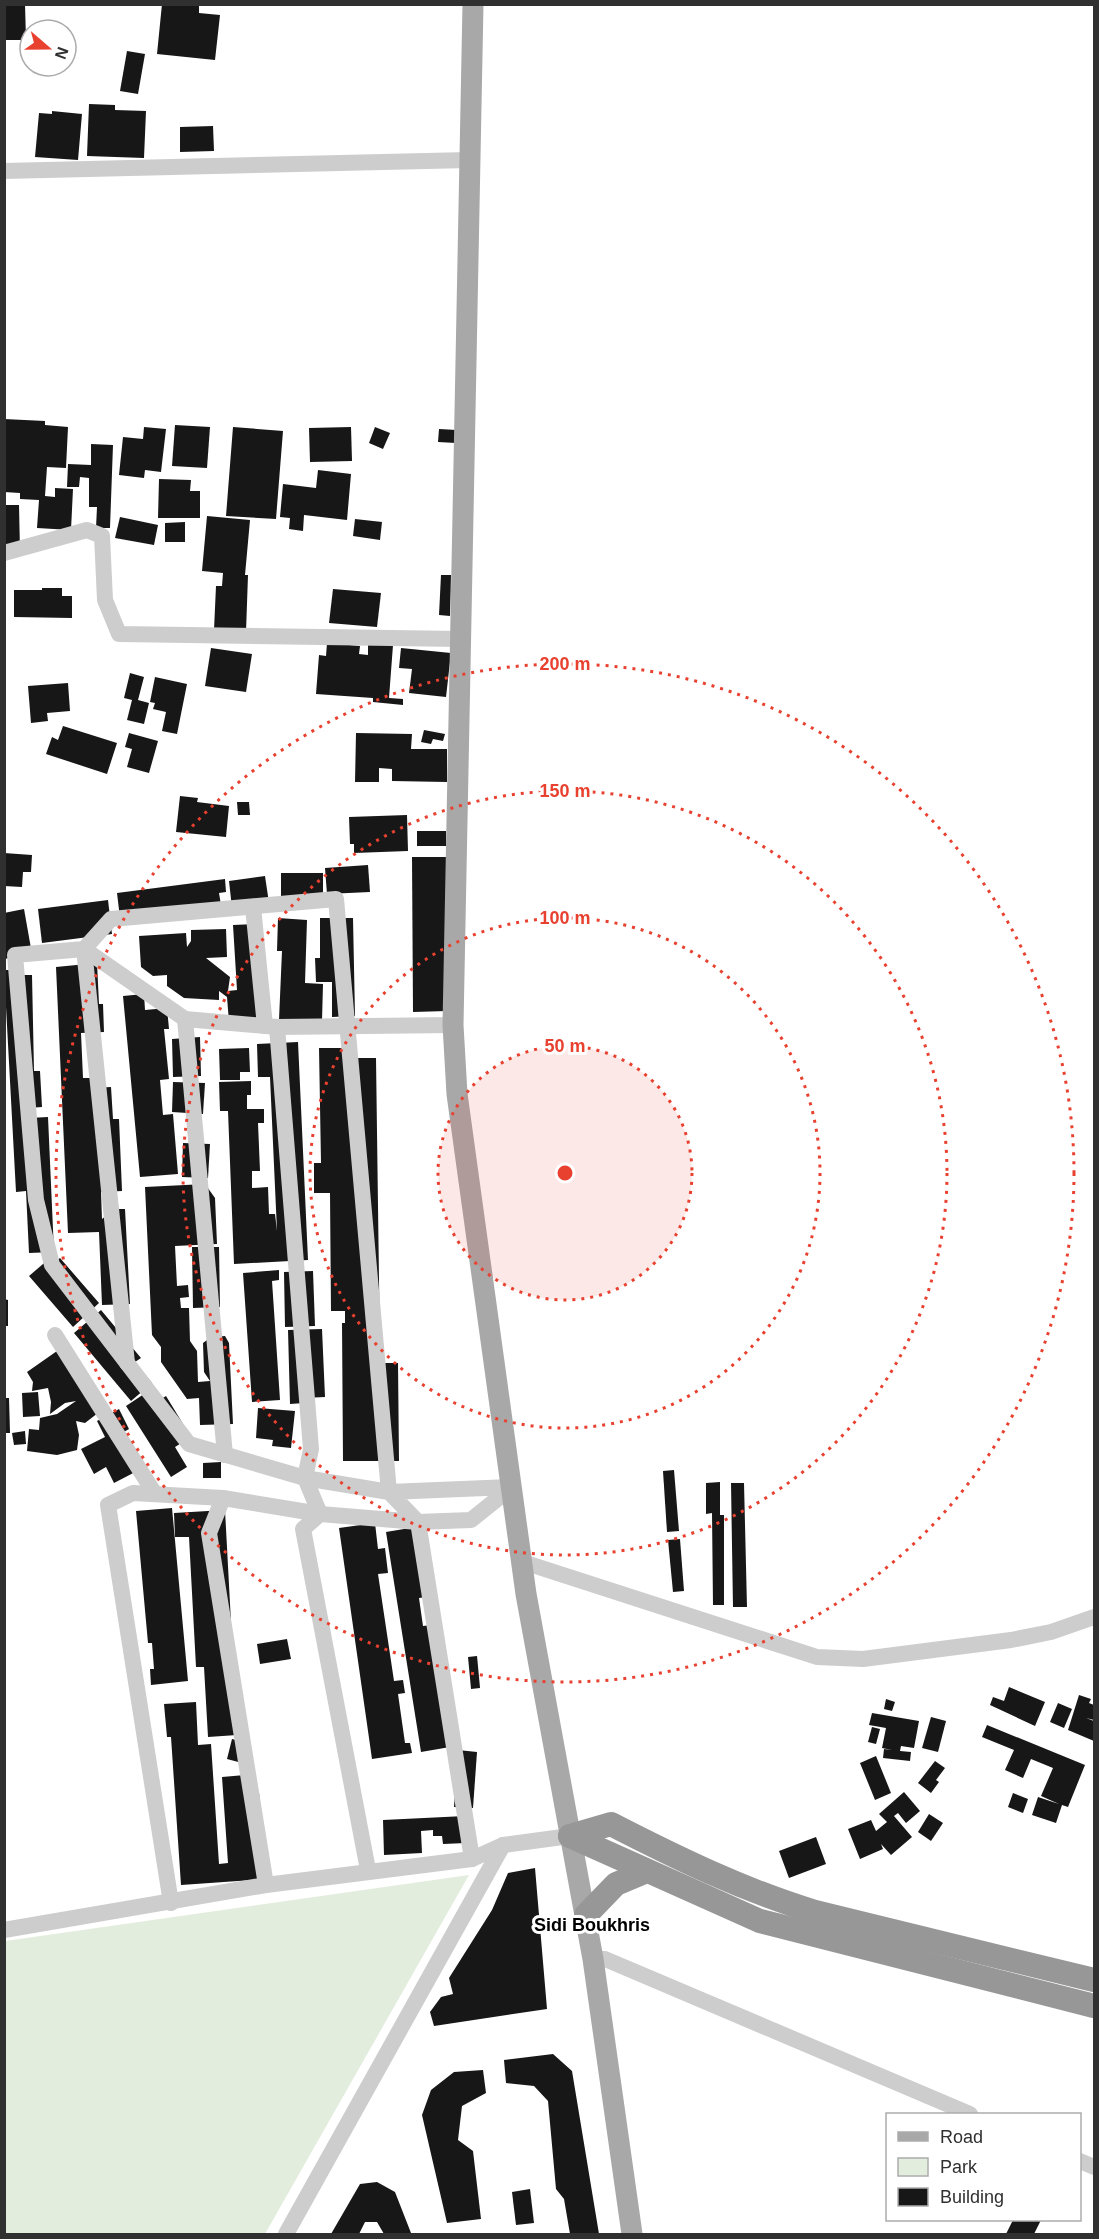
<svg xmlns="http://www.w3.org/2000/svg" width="1099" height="2239" viewBox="0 0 1099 2239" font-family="Helvetica,sans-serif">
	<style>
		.green { fill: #e3edde }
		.building { fill: #171717 }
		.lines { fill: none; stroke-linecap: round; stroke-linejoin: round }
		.minor { stroke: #cdcdcd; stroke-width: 16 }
		.major { stroke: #a8a8a8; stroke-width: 21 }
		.highway { stroke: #979797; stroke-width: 24 }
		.ring { fill: none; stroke: #e94130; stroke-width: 3; stroke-dasharray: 3 6 }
		.labels { text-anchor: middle; stroke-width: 6; stroke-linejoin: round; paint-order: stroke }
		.neighbourhood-label { font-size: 18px; font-weight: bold; fill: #000; stroke: #fff }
		.centre { fill: #e94130; stroke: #fff; stroke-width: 3 }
		.ring-label { font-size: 18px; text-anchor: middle; font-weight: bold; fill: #e94130; stroke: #fff; stroke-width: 6; stroke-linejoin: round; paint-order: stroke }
	</style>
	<rect width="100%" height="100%" fill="#fff"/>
	<polygon class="green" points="469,1875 265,2234 5,2234 5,1941"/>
	<g class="building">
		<polygon points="4,4 25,4 26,40 4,40"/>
		<polygon points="162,4 199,6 199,13 220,15 215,60 157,54"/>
		<polygon points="127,51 145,54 138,94 120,91"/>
		<polygon points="89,104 115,105 115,110 146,111 144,158 87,156"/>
		<polygon points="52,111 82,114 78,160 35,157 39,113 52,114"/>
		<polygon points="213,126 214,151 180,152 180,127"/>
		<polygon points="4,419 45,421 45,425 68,427 66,468 47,467 45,496 55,497 55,488 73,489 71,530 37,528 39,500 20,499 20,493 4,492"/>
		<polygon points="175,425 210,427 207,468 172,466"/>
		<polygon points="144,427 166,429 161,472 145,470 144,478 119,475 123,437 143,439"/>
		<polygon points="233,427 283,431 276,519 226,516"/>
		<polygon points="351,427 352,461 310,462 309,428"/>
		<polygon points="375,427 390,433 383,449 369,443"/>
		<polygon points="439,429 457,430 456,443 438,442"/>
		<polygon points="91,444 113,445 110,528 96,528 97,507 89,507 89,478 80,477 79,487 67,487 68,464 91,465"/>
		<polygon points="318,470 351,474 347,520 304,515 303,531 289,529 290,518 280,517 283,484 316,488"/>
		<polygon points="159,479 191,480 190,491 200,491 200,518 158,518"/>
		<polygon points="4,505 19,505 20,552 4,553"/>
		<polygon points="207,516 250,520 245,575 248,575 246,632 214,630 216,586 222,586 223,573 202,571"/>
		<polygon points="120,517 158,525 154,545 115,538"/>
		<polygon points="355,519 382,522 380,540 353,536"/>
		<polygon points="185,522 185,542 165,542 165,523"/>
		<polygon points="441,575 451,575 450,616 439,615"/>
		<polygon points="42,588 62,588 62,596 72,596 72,618 14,617 14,590 42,590"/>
		<polygon points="333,589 381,593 377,627 329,623"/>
		<polygon points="327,643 360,646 359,654 368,655 368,643 393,645 389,698 403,699 403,705 373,702 373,698 316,694 319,655 326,656"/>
		<polygon points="211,648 252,654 246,692 205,686"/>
		<polygon points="401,648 451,653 446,697 409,693 412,669 399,668"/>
		<polygon points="130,673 144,677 138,700 149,703 144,724 127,720 132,700 124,698"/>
		<polygon points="155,677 187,684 177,734 162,731 166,712 153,709 155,703 150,702"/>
		<polygon points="68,683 70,711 47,713 48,721 31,723 28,686"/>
		<polygon points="63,726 117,743 107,774 46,754 52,737 58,740"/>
		<polygon points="424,730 445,734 443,741 433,739 431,744 421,742"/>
		<polygon points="129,733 158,741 149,773 127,767 132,749 125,747"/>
		<polygon points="356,733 412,734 411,749 447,749 447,782 392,781 392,769 379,768 379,782 355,782"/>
		<polygon points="180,796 198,798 197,802 229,806 226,837 176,832"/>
		<polygon points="237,802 249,802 250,815 238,815"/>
		<polygon points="407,815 408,851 354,853 354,844 350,844 349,817"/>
		<rect x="417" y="831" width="29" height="15"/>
		<polygon points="4,853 32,855 31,872 23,872 22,887 4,886"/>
		<polygon points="412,857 447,857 447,1011 413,1012"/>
		<polygon points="368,865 370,892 327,894 325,868"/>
		<rect x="281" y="873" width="42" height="25"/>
		<polygon points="265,876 269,903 232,908 229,881"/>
		<polygon points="225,879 226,892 219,893 221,905 120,918 117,893"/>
		<polygon points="108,900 112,934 42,943 38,909"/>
		<polygon points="24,909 32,954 4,959 4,913"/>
		<polygon points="278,918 307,920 305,983 323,984 322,1021 279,1020 282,951 277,951"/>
		<polygon points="320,918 353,918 355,1016 332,1017 332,982 316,982 315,958 320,958"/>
		<polygon points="257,924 260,1020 229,1022 227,997 219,991 219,1000 184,998 167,986 167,975 153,976 141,967 139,936 186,933 187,947 191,941 191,930 226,929 227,957 206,958 230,977 228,991 237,990 233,925"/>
		<polygon points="97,963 99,1004 103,1004 104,1032 81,1033 83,1078 91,1078 91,1088 111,1087 113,1119 119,1119 122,1191 101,1192 102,1219 114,1209 125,1209 130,1304 102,1305 99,1232 68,1233 56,967"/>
		<polygon points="4,970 20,970 21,975 32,975 34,1071 40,1071 42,1107 28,1108 29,1118 48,1117 54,1252 29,1253 26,1191 16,1192"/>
		<polygon points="144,994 145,1010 167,1008 169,1029 164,1029 169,1079 160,1080 163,1115 173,1114 178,1174 140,1177 123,996"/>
		<polygon points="200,1037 201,1076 173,1077 172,1039"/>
		<polygon points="298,1042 308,1260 234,1264 228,1111 220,1111 219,1082 251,1081 251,1095 247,1095 247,1109 264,1109 264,1123 258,1123 260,1171 252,1171 252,1188 268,1187 269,1214 275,1214 277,1231 270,1077 258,1077 257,1044"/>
		<polygon points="249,1048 250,1072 240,1072 240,1080 220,1080 219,1049"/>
		<polygon points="319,1048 354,1048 355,1058 376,1058 380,1354 382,1363 398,1363 399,1461 343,1461 342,1323 345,1323 345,1311 331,1311 330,1193 314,1193 314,1163 321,1163"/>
		<polygon points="173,1082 205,1083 203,1114 172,1112"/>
		<polygon points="183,1143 210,1144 208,1178 182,1177"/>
		<polygon points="205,1184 215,1198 217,1244 175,1246 177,1286 188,1285 189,1297 180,1298 181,1308 189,1308 190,1341 197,1351 198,1382 210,1381 204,1372 203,1343 211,1337 225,1336 229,1343 233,1424 200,1425 199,1398 187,1399 161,1362 161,1347 152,1335 145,1187"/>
		<polygon points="192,1247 219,1247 220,1307 193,1308"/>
		<polygon points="50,1258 54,1263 60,1258 99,1303 73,1327 29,1276"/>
		<polygon points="279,1270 279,1280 272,1281 280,1400 252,1402 243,1273"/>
		<polygon points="313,1271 315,1326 285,1327 284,1272"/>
		<polygon points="4,1299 8,1300 8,1326 4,1326"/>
		<polygon points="101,1310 141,1358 135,1362 152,1383 131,1401 74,1333"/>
		<polygon points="322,1329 325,1397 304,1398 304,1403 290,1404 288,1330"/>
		<polygon points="67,1344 107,1406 85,1423 76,1421 79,1435 77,1450 57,1455 27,1451 29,1429 39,1430 40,1418 57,1414 76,1401 65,1403 50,1414 51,1402 48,1388 32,1391 33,1382 27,1372"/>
		<polygon points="150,1390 158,1401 166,1396 191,1437 175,1447 187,1467 171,1477 126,1406"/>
		<polygon points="38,1392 40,1416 23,1417 22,1393"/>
		<polygon points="4,1398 9,1398 10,1433 4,1433"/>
		<polygon points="258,1408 295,1411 291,1448 272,1446 273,1440 256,1438"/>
		<polygon points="119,1409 129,1429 122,1433 141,1469 114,1483 106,1467 94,1474 81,1449 105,1437 97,1421"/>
		<polygon points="25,1431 26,1444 14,1445 12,1433"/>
		<polygon points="221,1462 221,1478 203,1478 203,1463"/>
		<polygon points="674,1470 679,1531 667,1532 663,1471"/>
		<polygon points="720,1482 720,1515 724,1515 724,1605 713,1605 712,1513 706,1514 706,1483"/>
		<polygon points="731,1483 744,1483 747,1607 733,1607"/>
		<polygon points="172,1508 188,1681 151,1685 150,1669 154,1669 152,1643 148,1643 136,1511"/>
		<polygon points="225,1510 237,1735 208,1737 204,1667 196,1667 189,1537 175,1537 174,1513"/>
		<polygon points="375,1523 378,1549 385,1548 388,1573 378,1574 394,1681 403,1680 405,1693 398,1694 405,1743 410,1743 412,1753 372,1759 339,1528"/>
		<polygon points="416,1527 427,1597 419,1598 423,1626 431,1625 450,1747 421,1752 386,1532"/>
		<polygon points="680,1539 684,1591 673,1592 668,1540"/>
		<polygon points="287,1639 291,1659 260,1664 257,1644"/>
		<polygon points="477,1656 480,1688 471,1689 468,1657"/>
		<polygon points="1009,1687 1045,1702 1035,1726 990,1705 993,1697 1004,1701"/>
		<polygon points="1079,1695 1091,1699 1089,1703 1094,1705 1094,1720 1086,1718 1094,1721 1094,1741 1068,1730"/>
		<polygon points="886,1699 895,1702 892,1711 884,1709"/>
		<polygon points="196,1702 198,1745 211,1744 219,1864 228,1863 222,1777 245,1775 247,1793 259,1792 265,1879 181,1885 171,1737 167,1737 164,1704"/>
		<polygon points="1058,1703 1072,1709 1064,1728 1050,1722"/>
		<polygon points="872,1713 919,1721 914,1748 901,1746 900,1751 911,1752 910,1761 883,1758 884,1749 892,1750 882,1748 886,1728 869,1725"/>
		<polygon points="931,1717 946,1721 938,1752 922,1748"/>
		<polygon points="987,1725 1085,1765 1068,1807 1062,1805 1056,1823 1032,1815 1038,1797 1059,1804 1041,1796 1053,1768 1031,1759 1023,1778 1005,1770 1014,1750 982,1737"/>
		<polygon points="872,1727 880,1729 876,1744 868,1742"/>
		<polygon points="232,1739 248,1743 242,1763 227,1759"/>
		<polygon points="458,1750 477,1752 473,1808 454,1807"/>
		<polygon points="876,1756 891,1793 875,1800 860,1763"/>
		<polygon points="935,1761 945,1768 936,1780 939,1782 931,1793 918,1783"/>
		<polygon points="904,1792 920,1811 906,1823 898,1813 894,1816 912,1837 891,1855 881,1844 883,1849 860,1859 848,1829 871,1820 876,1831 887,1822 879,1814"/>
		<polygon points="1013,1793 1028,1799 1023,1813 1008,1807"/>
		<polygon points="929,1814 943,1823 931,1841 918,1832"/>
		<polygon points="465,1816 466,1843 443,1844 442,1836 433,1836 433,1830 421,1831 422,1853 384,1855 383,1820"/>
		<polygon points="816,1837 826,1864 789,1878 779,1851"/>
		<polygon points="535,1868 547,2009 434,2026 430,2012 441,1997 453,1994 449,1978 492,1910 508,1873"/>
		<polygon points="553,2054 572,2071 599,2234 570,2234 564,2199 556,2189 548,2101 534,2086 506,2083 504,2060"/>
		<polygon points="483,2070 486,2093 462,2106 458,2140 473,2151 481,2219 447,2223 422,2115 431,2090 454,2072"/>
		<polygon points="377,2182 395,2192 411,2233 384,2234 377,2222 365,2222 359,2234 331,2234 360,2184"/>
		<polygon points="530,2189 534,2223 516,2225 512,2192"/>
		<polygon points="1013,2220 1041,2220 1034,2234 1006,2234"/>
	</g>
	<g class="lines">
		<g class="minor">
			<polyline points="4,171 469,160"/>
			<polyline points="4,553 87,530 102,536 105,600 119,634 460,639"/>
			<polyline points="253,907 265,1026"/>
			<polyline points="84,949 127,1363"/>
			<polyline points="84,949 185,1019 277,1027 453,1025"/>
			<polyline points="185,1019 225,1455"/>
			<polyline points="277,1027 311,1449 305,1478 320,1514 303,1529 368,1870"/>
			<polyline points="55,1335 155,1494"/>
			<polyline points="223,1498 209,1533 266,1885"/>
			<polyline points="523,1562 817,1657 863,1659 1011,1640 1051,1632 1094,1617"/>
			<polyline points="472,1859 418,1522 389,1492 336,899 111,919 84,949 15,955 36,1200 52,1265 189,1444 305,1478 389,1492 512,1487"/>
			<polyline points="171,1903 108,1505 133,1493 223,1498 320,1514 418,1522 471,1520 512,1487"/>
			<polyline points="4,1930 266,1885 472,1859 503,1845 570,1836"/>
			<polyline points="593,1959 605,1959 970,2114"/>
			<polyline points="1080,2161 1094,2167"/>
			<polyline points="286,2234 503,1845"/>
		</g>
		<polyline class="major" points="473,4 453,1025 457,1094 526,1594 593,1959 632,2234"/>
		<g class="highway">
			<polyline points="570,1836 760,1921 1094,2006"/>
			<path d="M570 1836 611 1824C677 1858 743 1890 815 1912L1094 1980"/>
			<polyline points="586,1915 616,1884 647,1871"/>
		</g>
	</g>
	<circle cx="565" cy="1173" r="127" fill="#e94130" fill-opacity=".12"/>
	<g class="ring">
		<circle cx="565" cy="1173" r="127"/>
		<circle cx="565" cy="1173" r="255"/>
		<circle cx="565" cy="1173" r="382"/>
		<circle cx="565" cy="1173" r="509"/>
	</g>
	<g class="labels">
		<g class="neighbourhood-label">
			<text x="592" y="1931">Sidi Boukhris</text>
		</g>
	</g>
	<circle cx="565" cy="1173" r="9" class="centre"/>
	<g class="ring-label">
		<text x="565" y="670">200 m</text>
		<text x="565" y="797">150 m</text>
		<text x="565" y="924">100 m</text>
		<text x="565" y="1052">50 m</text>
	</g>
	<rect width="1099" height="2239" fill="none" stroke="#303030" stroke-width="12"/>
	<rect x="886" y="2113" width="195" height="108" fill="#ffffff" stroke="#acacac" stroke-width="1.5"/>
	<rect x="898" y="2132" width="30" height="9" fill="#a8a8a8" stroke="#acacac" stroke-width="1.5"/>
	<text x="940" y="2143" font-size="18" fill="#303030">Road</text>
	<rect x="898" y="2158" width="30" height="18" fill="#e3edde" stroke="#acacac" stroke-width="1.5"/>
	<text x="940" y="2173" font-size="18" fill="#303030">Park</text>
	<rect x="898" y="2188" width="30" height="18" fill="#171717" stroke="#acacac" stroke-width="1.5"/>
	<text x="940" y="2203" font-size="18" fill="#303030">Building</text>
	<g transform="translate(48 48) rotate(110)"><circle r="28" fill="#ffffff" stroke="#acacac" stroke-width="1.5"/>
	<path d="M0-4.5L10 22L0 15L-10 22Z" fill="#e94130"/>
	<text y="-9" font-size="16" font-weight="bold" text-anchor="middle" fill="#303030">N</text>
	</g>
</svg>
